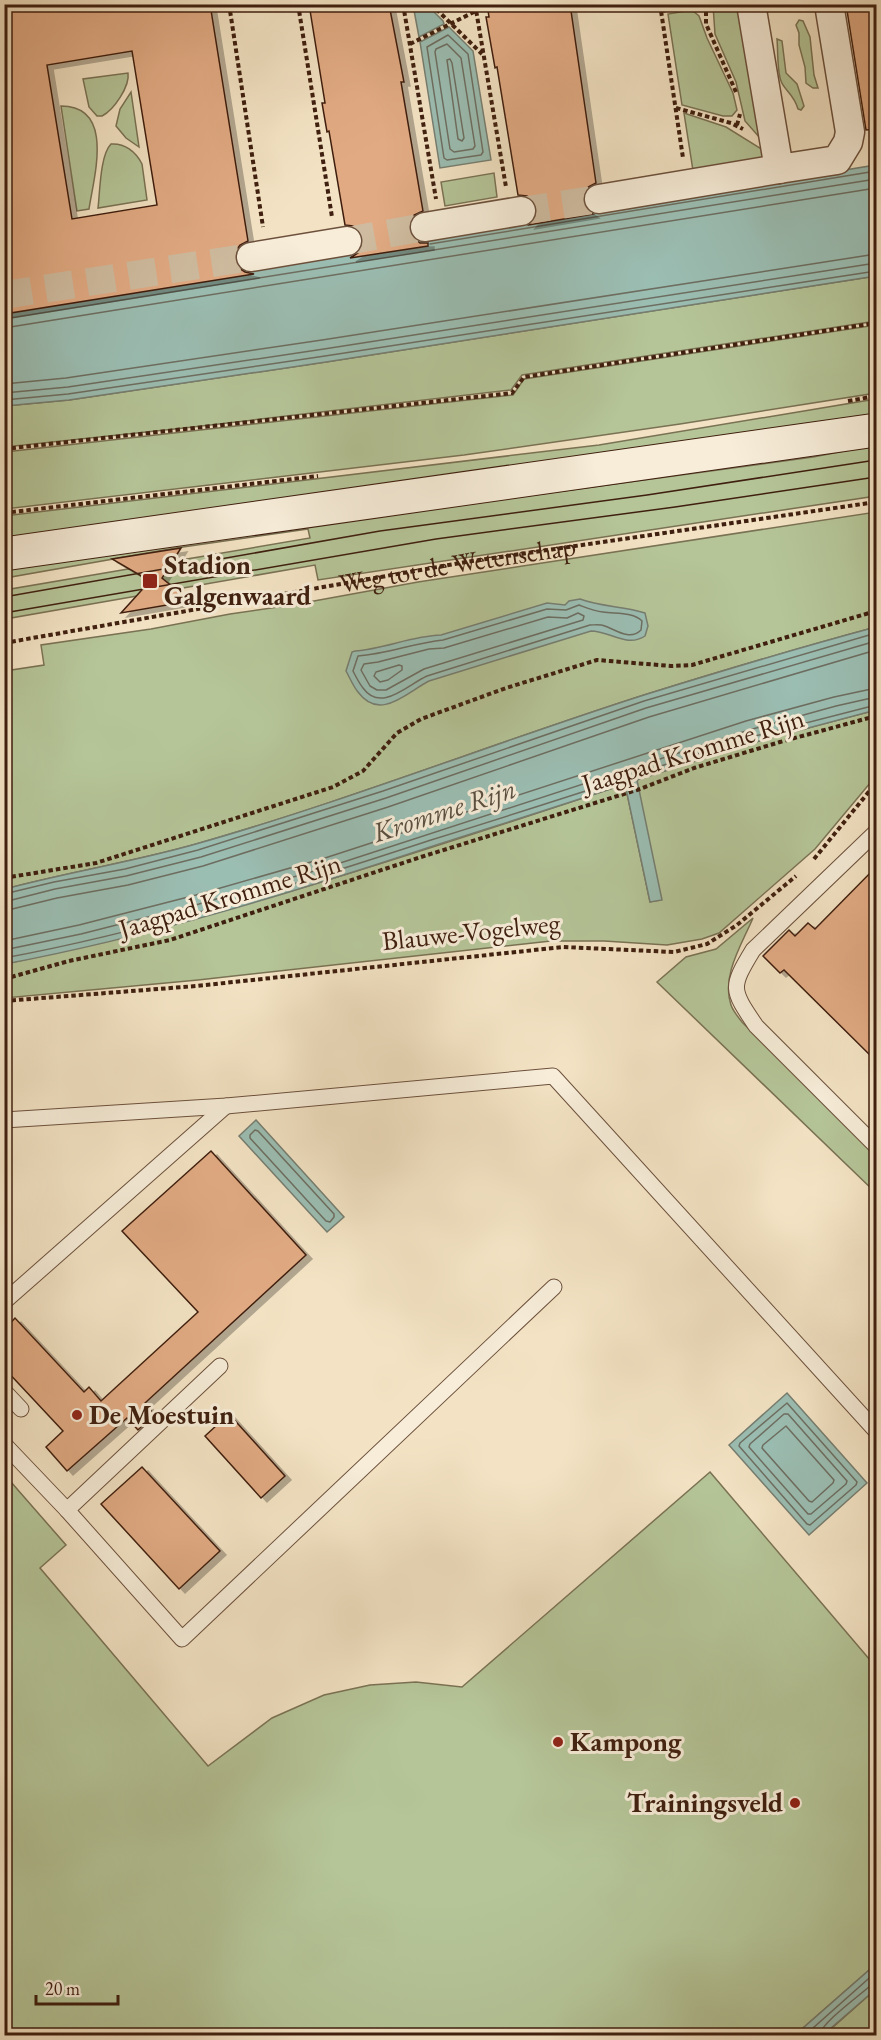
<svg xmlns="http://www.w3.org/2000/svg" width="881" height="2040" viewBox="0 0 881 2040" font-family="'EB Garamond',serif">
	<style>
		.green { fill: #b5c598; stroke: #7a7254; stroke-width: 1.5 }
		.water { fill: #9bbeb3; stroke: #767e71; stroke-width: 1.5 }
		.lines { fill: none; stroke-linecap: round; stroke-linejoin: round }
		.shore { stroke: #6d6e61; stroke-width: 1.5 }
		.building { fill: #e1aa83; stroke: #3f1f0f; stroke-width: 1.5; fill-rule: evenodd; filter: url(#shadow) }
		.street-tunnel { stroke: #cfbca0; stroke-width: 28; stroke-dasharray: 28 14; stroke-linecap: butt }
		.lane-casing { stroke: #6c503c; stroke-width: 17 }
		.street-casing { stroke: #6c503c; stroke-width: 31 }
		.secondary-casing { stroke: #3f1f0f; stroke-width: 35 }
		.path { stroke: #3f1f0f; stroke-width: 4; stroke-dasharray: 4.5 3; stroke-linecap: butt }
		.lane { stroke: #f7edd9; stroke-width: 15 }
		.street { stroke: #f7edd9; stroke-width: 28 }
		.secondary { stroke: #f7edd9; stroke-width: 33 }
		.tram { stroke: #3f1f0f; stroke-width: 1.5 }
		.poi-dot { fill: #8f2418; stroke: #f7edd9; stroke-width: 2 }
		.labels { text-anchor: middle; stroke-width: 6; stroke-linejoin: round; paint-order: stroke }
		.poi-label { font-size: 27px; font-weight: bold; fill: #3f1f0f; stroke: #f7edd9; text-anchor: start }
		.street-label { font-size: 27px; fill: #3f1f0f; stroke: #f7edd9 }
		.water-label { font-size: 28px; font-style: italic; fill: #5b4f40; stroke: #f7edd9 }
	</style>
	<defs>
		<filter id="shadow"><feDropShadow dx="6" dy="4" stdDeviation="0" flood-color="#0004"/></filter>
	</defs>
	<rect width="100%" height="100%" fill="#f3e3c4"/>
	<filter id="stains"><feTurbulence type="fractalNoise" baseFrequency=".00333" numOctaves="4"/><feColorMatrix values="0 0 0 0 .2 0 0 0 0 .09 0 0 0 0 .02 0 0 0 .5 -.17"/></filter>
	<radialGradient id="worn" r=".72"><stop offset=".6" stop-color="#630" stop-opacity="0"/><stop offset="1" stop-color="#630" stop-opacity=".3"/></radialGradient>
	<g class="green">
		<polygon points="713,5 745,5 760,138 745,121 736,82 715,34"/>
		<polygon points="692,10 699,16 707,38 733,93 737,110 732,116 723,116 682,105 668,14"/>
		<polygon points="799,20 803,21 810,37 814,75 818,88 813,88 806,83 805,67 799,45 799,33 796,25"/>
		<path d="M777 39 782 41 786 73 797 84 804 106 801 110 798 109C794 94 784 90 781 81 777 71 778 49 777 39Z"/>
		<path d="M128 73C130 86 114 110 102 116H97L89 107 83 79Z"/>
		<polygon points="131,92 139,147 126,138 116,126 120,109"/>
		<path d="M61 106C115 106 94 176 89 209L77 211Z"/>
		<polygon points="684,113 726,127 768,153 771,165 694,177"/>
		<path d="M111 144C125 143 136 152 142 164L147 200 98 208C100 192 100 155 111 144Z"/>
		<polygon points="494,173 497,197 445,206 441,182"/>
		<polygon points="876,276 876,321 522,375 511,390 184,428 5,447 5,406 69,400 326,362"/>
		<polygon points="876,325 876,393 680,424 464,455 5,509 5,452 513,395 524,379"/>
		<polygon points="876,399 876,417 5,539 4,516 599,445"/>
		<polygon points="876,445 876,496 318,580 315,565 5,619 5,590 310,538 308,529 176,548 5,578 5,567 813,457"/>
		<path d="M876 512V627C798 648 721 671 644 695 494 743 347 801 196 844 133 862 68 872 5 889V671L44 665 41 645 151 629 230 614 292 605 418 582Z"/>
		<path d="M876 710V776L815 849 719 933 702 939 667 945 604 941H551L198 980 5 998V964C216 920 421 852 625 784L650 902 661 900 636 780 752 743Z"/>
		<path d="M753 918C742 944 721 976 731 1005 733 1011 738 1017 742 1022L876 1156V1193L657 982 686 957 716 949Z"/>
		<polygon points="710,1472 876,1667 876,1964 795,2035 5,2035 4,1474 66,1545 40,1568 208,1766 272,1718 324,1695 370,1685 416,1682 462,1687"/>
		<polygon points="876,1989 876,2023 862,2035 823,2036"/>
	</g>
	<g class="water">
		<polygon points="413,5 427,5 443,21 444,24 419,37"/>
		<polygon points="449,27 473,51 491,160 440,168 420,42"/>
		<polygon points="876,165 876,276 326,362 69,400 5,406 4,306"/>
		<path d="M580 599C601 607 624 606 645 613L648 626 645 636C627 648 610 631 591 631L429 681C407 692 380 722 358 692 353 686 350 678 346 671L352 652 355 651C384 649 411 636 441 635L547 603 565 605 569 601Z"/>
		<path d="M876 627V710L752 743 637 780 662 900 650 902 625 784C560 806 495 826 430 847 291 893 149 937 5 964V889C68 872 133 862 196 844 347 801 494 743 644 695 721 671 798 648 876 627Z"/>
		<polygon points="256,1120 344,1217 327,1232 239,1136"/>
		<polygon points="787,1393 867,1483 809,1535 729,1445"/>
		<polygon points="876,1964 876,1989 823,2035 795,2035"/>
	</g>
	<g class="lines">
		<g class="shore">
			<polygon points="448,35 468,54 483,152 481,155 447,160 444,158 427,47"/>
			<polygon points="447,44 461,58 475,146 473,149 454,152 450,149 435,52 436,49"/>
			<polygon points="447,60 450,59 452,63 464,138 462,141 458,139"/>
			<polyline points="430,244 876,171"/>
			<polyline points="4,319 876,179"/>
			<polyline points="4,328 876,188"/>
			<polyline points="4,384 66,378 322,340 876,254"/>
			<polyline points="4,393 68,387 324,349 876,263"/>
			<polyline points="4,400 68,394 325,356 876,271"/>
			<path d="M579 605C587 608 594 611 603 612 616 614 633 612 642 621L641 630C630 641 616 630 605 626 600 624 595 625 590 625L427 676C407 685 381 713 363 688 359 683 356 677 353 671L358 656C387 654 414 643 443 640L547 609 566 610Z"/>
			<polygon points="578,613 584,616 583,620 424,669 386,690 377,690 370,686 361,670 364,664 378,662 429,649 444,648 548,617 567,618"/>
			<polygon points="399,665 402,666 402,670 388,680 380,682 374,676 376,672"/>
			<polyline points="4,894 54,882 125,869 198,850 383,791 644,701 876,633"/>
			<polyline points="4,902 55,889 126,876 201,857 386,798 646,708 876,641"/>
			<polyline points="4,911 57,898 128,885 203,866 388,807 649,717 876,650"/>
			<polyline points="4,941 79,925 196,895 325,858 746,721 834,697 876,688"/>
			<polyline points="4,950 81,934 199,904 328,867 749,730 836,706 876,697"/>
			<path d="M4 958C150 931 291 886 431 840 495 820 559 800 622 779H630L636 774 751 737 876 705"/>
			<polygon points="255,1130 258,1131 334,1214 334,1217 330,1222 326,1221 250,1138 250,1135"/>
			<polygon points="787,1403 857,1482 856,1485 810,1525 807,1524 739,1446 740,1443"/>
			<polygon points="784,1414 788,1414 847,1481 846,1484 811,1514 808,1514 749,1447 750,1444"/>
			<polygon points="786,1426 834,1480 833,1483 812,1502 809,1501 762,1448 763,1445"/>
			<polyline points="804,2036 876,1972"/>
			<path d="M819 2036C821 2023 859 1996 870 1986L876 1985"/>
		</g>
	</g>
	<g class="building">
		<path d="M4 4H210L248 241 240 245 235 252V259L239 268 245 272 254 274 4 314ZM132 51 157 205 72 219 47 65Z"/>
		<polygon points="309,4 389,4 404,82 401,82 423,211 414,215 409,222 409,229 413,238 420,243 428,243 428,246 350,258 358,253 362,247 363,239 359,230 353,226 345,225 329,131 327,132 322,103 325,103"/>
		<polygon points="487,4 570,4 596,183 588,187 584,193 583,201 586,209 593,214 529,225 536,217 537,208 533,200 527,196 518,195 497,67 495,68 486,17 489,17"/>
		<polygon points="846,4 876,4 876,129 866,130"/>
		<polygon points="181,548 162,578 190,601 121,613 150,581 112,559"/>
		<polygon points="876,867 876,1061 784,970 780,973 763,956 789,930 795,936 808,923 815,929"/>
		<polygon points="211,1151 306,1255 145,1403 154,1414 138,1430 127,1418 67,1471 46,1447 63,1431 4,1368 4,1330 15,1318 84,1392 89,1387 101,1401 198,1312 122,1231"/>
		<polygon points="229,1414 285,1476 261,1498 205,1436"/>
		<polygon points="142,1467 220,1551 179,1589 101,1504"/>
	</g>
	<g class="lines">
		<g class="street-tunnel">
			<polyline points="521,211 599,199"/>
			<polyline points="347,241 425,227"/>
			<polyline points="4,295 251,257"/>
		</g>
		<g class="lane-casing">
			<g id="lane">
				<path d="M876 832 753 950C730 988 731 989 756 1026L876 1146"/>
				<polyline points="4,1120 226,1106 553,1076 876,1431"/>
				<polyline points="4,1302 226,1106"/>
				<polyline points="4,1391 21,1409"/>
				<polyline points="4,1444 67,1510 182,1639 554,1287"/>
				<polyline points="67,1510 220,1366"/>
			</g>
		</g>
		<g class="street-casing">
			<g id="street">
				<polyline points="751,4 779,169 837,160 848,142 850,132 829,4"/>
				<polyline points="599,199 779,169"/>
				<polyline points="425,227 521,211"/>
				<polyline points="251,257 347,241"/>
			</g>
		</g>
		<g class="secondary-casing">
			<polyline id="secondary" points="4,554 876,430"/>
		</g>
		<g class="path">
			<polyline points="229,4 263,227"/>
			<polyline points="298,4 332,217"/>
			<polyline points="403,4 436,199"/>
			<polyline points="431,4 482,54"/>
			<polyline points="475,4 506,187"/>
			<polyline points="660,4 683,158"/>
			<polyline points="706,4 706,24 736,92"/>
			<polyline points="661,11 702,4"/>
			<polyline points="410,44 476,11"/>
			<polyline points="676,108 731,123 743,129"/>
			<polyline points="737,125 740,114"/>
			<polyline points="848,401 876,396"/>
			<polyline points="4,449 512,393 524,377 876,323"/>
			<polyline points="4,513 318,476"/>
			<path id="s1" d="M4 643 466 562 876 502"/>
			<polyline points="814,859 876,783"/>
			<polyline points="4,878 96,863 333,787 363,771 397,733 421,719 506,688 597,660 671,666 692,665 876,611"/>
			<polyline points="4,979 69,961 170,940 421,857 640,789 694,768 780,742 876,716"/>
			<polyline points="4,1001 196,986 563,947 674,952 707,944 737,925 796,876"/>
			<polyline points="866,2036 876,2026"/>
		</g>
		<use href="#lane" class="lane"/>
		<use href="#street" class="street"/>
		<use href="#secondary" class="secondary"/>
		<g class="tram">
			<polyline points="4,597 380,531 647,495 876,460"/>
			<polyline points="4,613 436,539 675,507 876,477"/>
		</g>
	</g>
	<g class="poi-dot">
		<rect x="142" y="573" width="16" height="16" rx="3"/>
		<circle cx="77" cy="1415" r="6"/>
		<circle cx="558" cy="1742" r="6"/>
		<circle cx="795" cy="1803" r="6"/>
	</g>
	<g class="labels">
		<g class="poi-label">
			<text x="164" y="574">Stadion<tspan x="164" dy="31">Galgenwaard</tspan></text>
			<text x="89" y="1424">De Moestuin</text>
			<text x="570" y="1751">Kampong</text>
			<text x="783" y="1812" text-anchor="end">Trainingsveld</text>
		</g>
		<g class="street-label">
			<text dy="9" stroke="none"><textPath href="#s1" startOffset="460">Weg tot de Wetenschap</textPath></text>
			<text transform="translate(693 751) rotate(-17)" y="9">Jaagpad Kromme Rijn</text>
			<text transform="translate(230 896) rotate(-17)" y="9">Jaagpad Kromme Rijn</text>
			<text transform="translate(471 932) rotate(-6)" y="9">Blauwe-Vogelweg</text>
		</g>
		<g class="water-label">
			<text transform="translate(444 810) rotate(-18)" y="10">Kromme Rijn</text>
		</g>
	</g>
	<rect width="881" height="2040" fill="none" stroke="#f3e3c4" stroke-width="24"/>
	<rect x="6" y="6" width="869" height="2028" fill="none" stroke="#3f1f0f" stroke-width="3"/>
	<rect x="12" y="12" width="857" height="2016" fill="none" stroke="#3f1f0f" stroke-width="1.5"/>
	<path d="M36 1995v9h82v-9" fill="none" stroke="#3f1f0f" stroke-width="3"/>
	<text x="45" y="1995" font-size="18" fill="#3f1f0f" stroke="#f7edd9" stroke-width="4.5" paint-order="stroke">20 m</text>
	<rect width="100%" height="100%" filter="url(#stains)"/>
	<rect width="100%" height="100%" fill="url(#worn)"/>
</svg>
